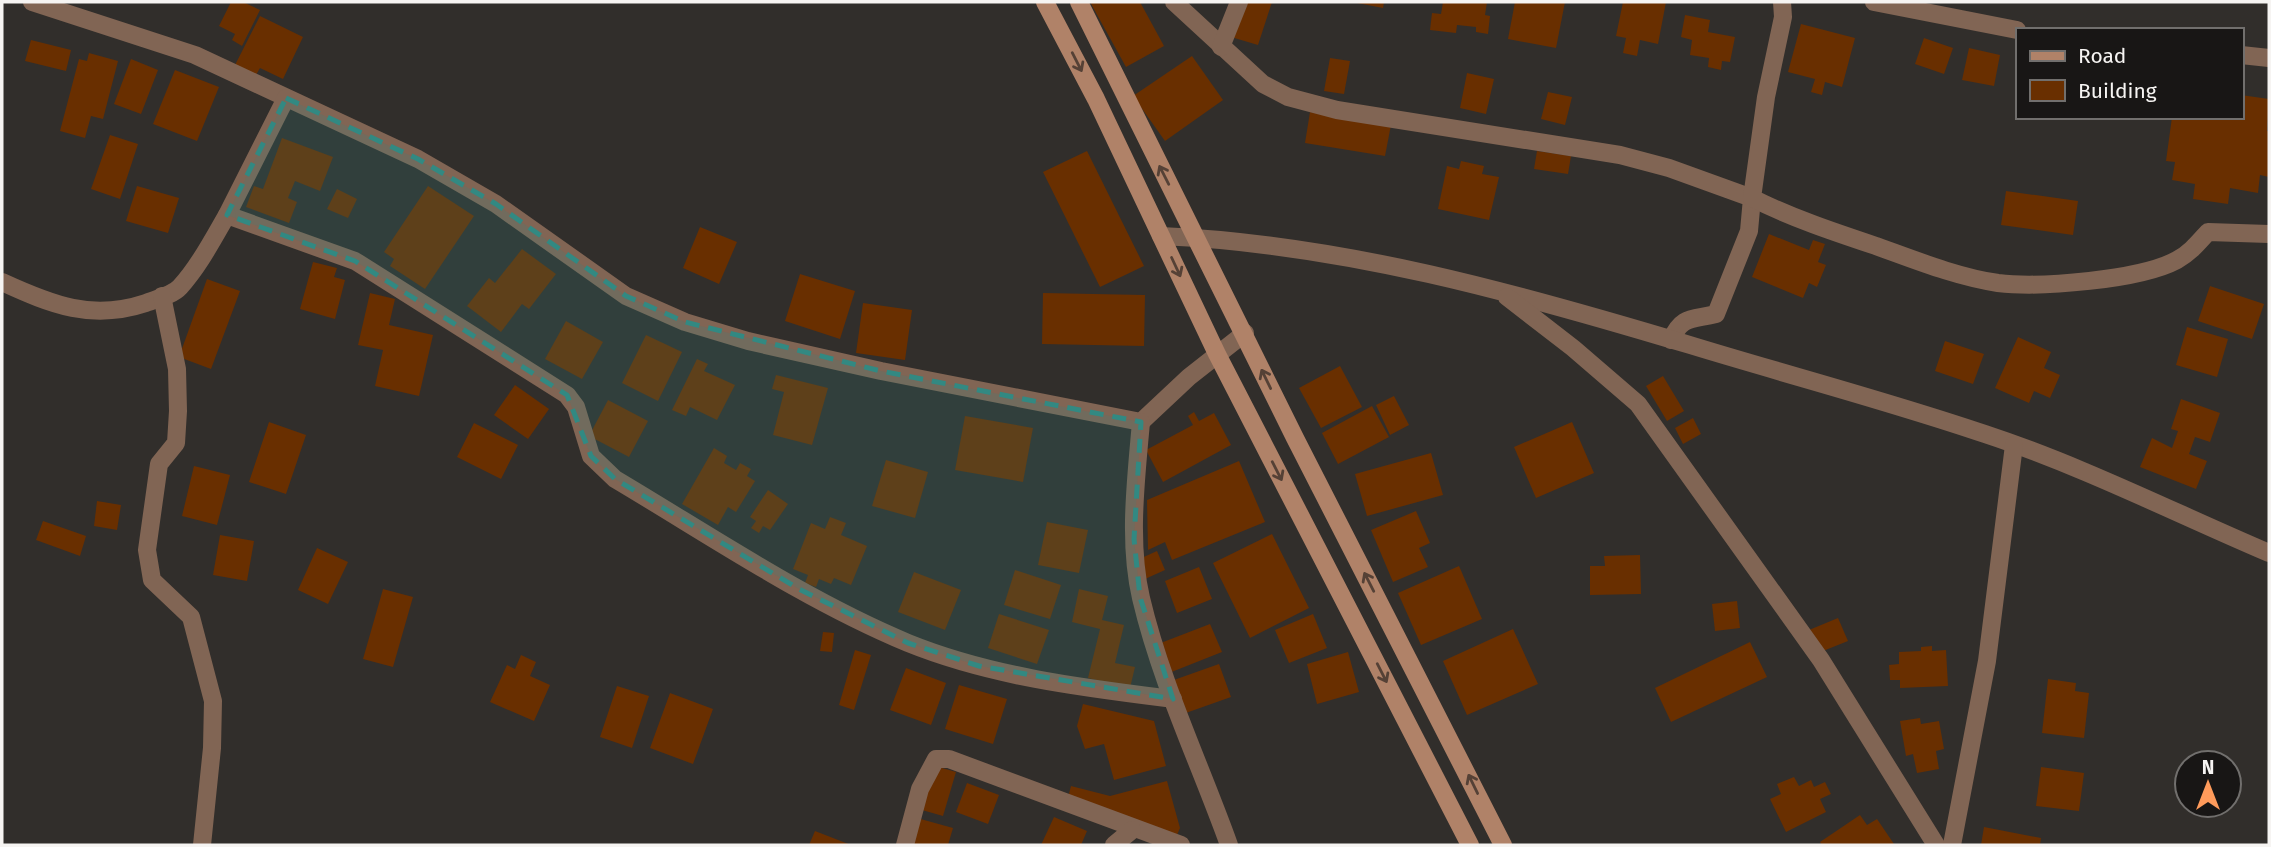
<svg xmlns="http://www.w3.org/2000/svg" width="2271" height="847" viewBox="0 0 2271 847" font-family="'Fira Sans',sans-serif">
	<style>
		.building { fill: #692f00 }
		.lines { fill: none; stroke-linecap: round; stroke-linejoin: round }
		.minor { stroke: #816554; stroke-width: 18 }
		.secondary { stroke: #b08268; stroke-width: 18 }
		.oneway { stroke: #554136 }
		.marked { fill: #328982; fill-opacity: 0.2; stroke: #328982; stroke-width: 5; stroke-dasharray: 14 9; stroke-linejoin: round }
	</style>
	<rect width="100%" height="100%" fill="#312e2b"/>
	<g class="building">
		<polygon points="231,2 243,2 260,10 242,46 232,40 235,34 219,26"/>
		<polygon points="1090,2 1140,2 1164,46 1126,67"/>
		<polygon points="1242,2 1272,2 1258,45 1231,37"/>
		<polygon points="1352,2 1384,2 1383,8"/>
		<polygon points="1443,2 1487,2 1485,15 1490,16 1488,34 1476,32 1476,27 1457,25 1456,33 1430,30 1432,13 1441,14"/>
		<polygon points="1515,2 1565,2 1556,48 1508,39"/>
		<polygon points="1623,2 1666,2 1658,44 1640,40 1637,56 1623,53 1626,38 1616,36"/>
		<polygon points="1685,15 1710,20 1708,32 1735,37 1730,62 1722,61 1721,70 1708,67 1709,58 1690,55 1692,40 1681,37"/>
		<polygon points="260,16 303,37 283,79 260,68 256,75 235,65"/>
		<polygon points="1801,24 1855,38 1842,87 1825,82 1822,95 1811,92 1815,79 1788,72"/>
		<polygon points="1924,38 1953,48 1944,74 1915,64"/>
		<polygon points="31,40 71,50 66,71 25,61"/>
		<polygon points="1969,48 2000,55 1994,86 1962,80"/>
		<polygon points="89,53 118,61 103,119 91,116 85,138 60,131 79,59 87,61"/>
		<polygon points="1192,56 1223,100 1165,141 1133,96"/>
		<polygon points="1330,58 1350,61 1344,94 1324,91"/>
		<polygon points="131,59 158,70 141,114 114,104"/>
		<polygon points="175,70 219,87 197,141 153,124"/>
		<polygon points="1467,73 1494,79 1486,114 1460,108"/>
		<polygon points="1548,92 1572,97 1565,125 1541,119"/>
		<polygon points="2241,95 2269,99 2267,131 2269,131 2269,177 2260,175 2258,193 2230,188 2228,204 2193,199 2195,184 2172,180 2175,162 2166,161 2172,117 2241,117"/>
		<polygon points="1310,112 1391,125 1385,156 1305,143"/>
		<polygon points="110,135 138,144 120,199 91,189"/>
		<polygon points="282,138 333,157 320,191 295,181 288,198 297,202 289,223 246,207 254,186 263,189"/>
		<polygon points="1087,151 1144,266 1100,287 1043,172"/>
		<polygon points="1537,151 1571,156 1568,174 1534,169"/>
		<polygon points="1461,161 1484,166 1482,174 1499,177 1489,220 1438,209 1447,166 1459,169"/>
		<polygon points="137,186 179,198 168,233 126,221"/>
		<polygon points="428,186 474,216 425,289 390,266 394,259 384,252"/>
		<polygon points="337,189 357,199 348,218 327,209"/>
		<polygon points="2006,191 2078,201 2073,235 2001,225"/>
		<polygon points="700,227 737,242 719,284 683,268"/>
		<polygon points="1769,234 1809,250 1813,240 1825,244 1818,262 1826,265 1817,287 1809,283 1803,298 1752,277"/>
		<polygon points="522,249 556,274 529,309 522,304 501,332 467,306 489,278 495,283"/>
		<polygon points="313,262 337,268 334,277 345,280 335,319 300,309"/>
		<polygon points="800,274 855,291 840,339 785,321"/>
		<polygon points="207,279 240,291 211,369 179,357"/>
		<polygon points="2210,286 2264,304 2252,339 2198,321"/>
		<polygon points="370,293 395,299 389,325 433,335 419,396 375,386 383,350 358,345"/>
		<polygon points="1043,293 1145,295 1144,346 1042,344"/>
		<polygon points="863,303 912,310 905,360 856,353"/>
		<polygon points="566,321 603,342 582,379 545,359"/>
		<polygon points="2187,327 2228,339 2217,377 2176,365"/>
		<polygon points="646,335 682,352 658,401 622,383"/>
		<polygon points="2018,337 2051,352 2044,368 2060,375 2050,398 2034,391 2029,403 1995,388"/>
		<polygon points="1945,341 1984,354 1973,384 1935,371"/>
		<polygon points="697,359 708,364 704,371 735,385 717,420 690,407 686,416 672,410"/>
		<polygon points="1340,366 1362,407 1321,428 1299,388"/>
		<polygon points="776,375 828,388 812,445 773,435 784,392 772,389"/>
		<polygon points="1663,376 1684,411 1667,421 1646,386"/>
		<polygon points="515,385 549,409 528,439 494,415"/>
		<polygon points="1394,396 1409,425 1390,435 1376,405"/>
		<polygon points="2181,399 2220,413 2210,442 2195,437 2189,454 2207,461 2196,489 2140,467 2152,438 2172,448 2178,431 2171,429"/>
		<polygon points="608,400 648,421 629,457 589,436"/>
		<polygon points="1372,406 1389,437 1338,464 1322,433"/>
		<polygon points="1194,412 1199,421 1214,413 1231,445 1163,482 1146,450 1193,425 1188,416"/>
		<polygon points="965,416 1033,428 1023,482 955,470"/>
		<polygon points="1693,418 1701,434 1683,444 1675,428"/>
		<polygon points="269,422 306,435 286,494 249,482"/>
		<polygon points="1572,422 1594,473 1536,498 1514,447"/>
		<polygon points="474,423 518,445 501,479 457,457"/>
		<polygon points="714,448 727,456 724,463 736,470 740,463 751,469 747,476 755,481 736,512 728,507 718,525 682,504"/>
		<polygon points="1431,453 1443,495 1367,516 1355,474"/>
		<polygon points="886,460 928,472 915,518 872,506"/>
		<polygon points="1239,461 1265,522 1172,560 1165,542 1148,550 1147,500"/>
		<polygon points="194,466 230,475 217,525 182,516"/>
		<polygon points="768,490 788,504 770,530 763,526 759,533 751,528 756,521 750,517"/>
		<polygon points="97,501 121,505 117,530 94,526"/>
		<polygon points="1416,511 1430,543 1419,548 1428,567 1393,582 1371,530"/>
		<polygon points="830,517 846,523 841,535 867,546 851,585 834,578 831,584 819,579 816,587 805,583 808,575 793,569 811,523 825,529"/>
		<polygon points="43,521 86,536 80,556 36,540"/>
		<polygon points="1047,522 1088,530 1079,573 1038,565"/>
		<polygon points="1272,534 1309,608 1250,638 1213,563"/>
		<polygon points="220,535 254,541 247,581 213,575"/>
		<polygon points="317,548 348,562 328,604 298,590"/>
		<polygon points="1157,551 1165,570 1145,579 1137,560"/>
		<polygon points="1640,555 1641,594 1590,595 1590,566 1605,566 1604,556"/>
		<polygon points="1459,566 1482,619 1421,645 1398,593"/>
		<polygon points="1199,567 1212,599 1177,613 1165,581"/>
		<polygon points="1015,570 1061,585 1050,619 1004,605"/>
		<polygon points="914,572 961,590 945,630 898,612"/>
		<polygon points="383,589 413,597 393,667 363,659"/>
		<polygon points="1079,589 1108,596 1102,620 1124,625 1115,663 1135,667 1130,688 1088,678 1100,629 1072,622"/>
		<polygon points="1737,601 1740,628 1715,631 1712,604"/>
		<polygon points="999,614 1049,630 1037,664 988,648"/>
		<polygon points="1313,614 1327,648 1289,663 1275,630"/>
		<polygon points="1838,618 1848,641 1818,653 1809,630"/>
		<polygon points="1210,624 1222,652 1169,673 1158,644"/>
		<polygon points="1513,629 1538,684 1467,715 1443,661"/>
		<polygon points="823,632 834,633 832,652 820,651"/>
		<polygon points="1750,642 1767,677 1671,722 1655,688"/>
		<polygon points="1932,646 1932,651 1946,650 1948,686 1900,688 1900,680 1890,680 1889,665 1899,664 1899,652 1921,651 1921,647"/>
		<polygon points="855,650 871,655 854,710 839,705"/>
		<polygon points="1348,652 1359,692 1317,704 1307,664"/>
		<polygon points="521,655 536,662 530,676 550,685 534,721 490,702 507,665 515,669"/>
		<polygon points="1219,664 1231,697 1183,714 1171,681"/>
		<polygon points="906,668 946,683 931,725 890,710"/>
		<polygon points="2048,679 2076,683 2075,691 2089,693 2084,738 2042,733"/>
		<polygon points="959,685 1007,699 993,744 945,729"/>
		<polygon points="617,686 649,696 632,748 600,737"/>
		<polygon points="670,693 713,709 693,764 650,748"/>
		<polygon points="1083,704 1154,721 1166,766 1114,780 1104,744 1085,749 1077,726"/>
		<polygon points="1920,718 1921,724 1939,721 1944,749 1936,751 1939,769 1917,773 1913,754 1906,756 1900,721"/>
		<polygon points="935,766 956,772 943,816 922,810"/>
		<polygon points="2041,767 2084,773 2079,811 2036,806"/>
		<polygon points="1794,777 1799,786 1811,780 1814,787 1825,782 1831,794 1820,799 1826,812 1786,832 1770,799 1781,794 1777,784"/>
		<polygon points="1167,781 1180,828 1177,835 1067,801 1071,786 1110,796"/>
		<polygon points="967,783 999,795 988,824 956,812"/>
		<polygon points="1860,815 1867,825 1877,819 1894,844 1822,845 1820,842"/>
		<polygon points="1054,817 1087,831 1081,845 1041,845"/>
		<polygon points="917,818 953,828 948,845 910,845"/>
		<polygon points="1984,827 2041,838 2040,845 1981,845"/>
		<polygon points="815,831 851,845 809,845"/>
	</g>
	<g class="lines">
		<g class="minor">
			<polyline points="32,2 195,55 418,159 496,204 626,296 685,322 748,341 881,371 1141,422 1189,377 1245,333"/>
			<path d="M1174 2 1263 84 1288 97 1337 110 1620 155 1669 168 1752 198 1749 231 1716 314C1692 320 1682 315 1671 340"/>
			<path d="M1782 2 1783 17 1766 97 1752 198C1792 218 1834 232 1876 246 1915 260 1957 277 1998 283 2040 288 2140 280 2177 260 2190 253 2198 243 2208 232L2269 234"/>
			<polyline points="1874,2 2017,30"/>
			<polyline points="1221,47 1239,2"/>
			<polyline points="2241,55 2269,58"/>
			<path d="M286 98 227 215 355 261 567 395 576 407 591 456 615 479C711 536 805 600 908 643 992 677 1085 688 1173 699"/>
			<path d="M1161 236C1343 244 1517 293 1690 345 1788 375 1888 401 1985 434 2082 466 2175 513 2269 553"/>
			<path d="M2 282C52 305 92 321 146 303 156 299 173 295 180 287 199 266 213 239 227 215"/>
			<polyline points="162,296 177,369 178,411 176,443 159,464 147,550 152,580 191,617 213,701 212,748 202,845"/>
			<polyline points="1507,297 1573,348 1638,404 1821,660 1936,845"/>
			<path d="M1141 422C1136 480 1128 542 1141 598 1161 683 1200 764 1229 845"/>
			<polyline points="905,845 920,789 936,759 949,759 1181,845"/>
			<polyline points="1114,845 1132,830"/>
			<polyline points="1952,845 1987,661 2014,445"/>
		</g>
		<g class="secondary">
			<polyline points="1045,2 1096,99 1217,354 1470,845"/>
			<polyline points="1079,2 1295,438 1503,845"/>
		</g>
	</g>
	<defs><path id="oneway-shaft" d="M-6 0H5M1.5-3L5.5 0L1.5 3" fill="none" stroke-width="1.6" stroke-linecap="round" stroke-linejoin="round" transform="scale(1.75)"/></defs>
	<g class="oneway">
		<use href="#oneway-shaft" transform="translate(1077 62) rotate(63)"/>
		<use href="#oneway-shaft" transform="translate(1164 175) rotate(-117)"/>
		<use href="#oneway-shaft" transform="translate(1176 267) rotate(65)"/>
		<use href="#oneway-shaft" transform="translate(1266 379) rotate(-116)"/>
		<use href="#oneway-shaft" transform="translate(1277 471) rotate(63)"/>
		<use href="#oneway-shaft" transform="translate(1369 582) rotate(-117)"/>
		<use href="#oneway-shaft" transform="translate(1382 673) rotate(63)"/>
		<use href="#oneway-shaft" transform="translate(1473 784) rotate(-116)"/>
	</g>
	<path class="marked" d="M286 98 418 159 496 204 626 296 685 322 881 371 1141 422 1134 539 1140 597 1173 699 979 666 908 643 799 589 615 479 591 456 567 395 355 261 227 215Z"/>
	<rect width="2271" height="847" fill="none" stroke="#f6f4f2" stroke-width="7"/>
	<rect x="2016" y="28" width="228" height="91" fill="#181615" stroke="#716f6d" stroke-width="2"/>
	<rect x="2030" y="51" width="35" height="10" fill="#b08268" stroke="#716f6d" stroke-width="2"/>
	<text x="2078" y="63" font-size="21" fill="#f6f4f2">Road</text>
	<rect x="2030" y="80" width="35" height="21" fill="#692f00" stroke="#716f6d" stroke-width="2"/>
	<text x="2078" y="98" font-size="21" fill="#f6f4f2">Building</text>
	<g transform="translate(2208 784)"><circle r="33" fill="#181615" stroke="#716f6d" stroke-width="2"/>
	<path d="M0-5L12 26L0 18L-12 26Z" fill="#ff9b5b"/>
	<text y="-10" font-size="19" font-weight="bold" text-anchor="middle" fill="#f6f4f2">N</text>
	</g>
</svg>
